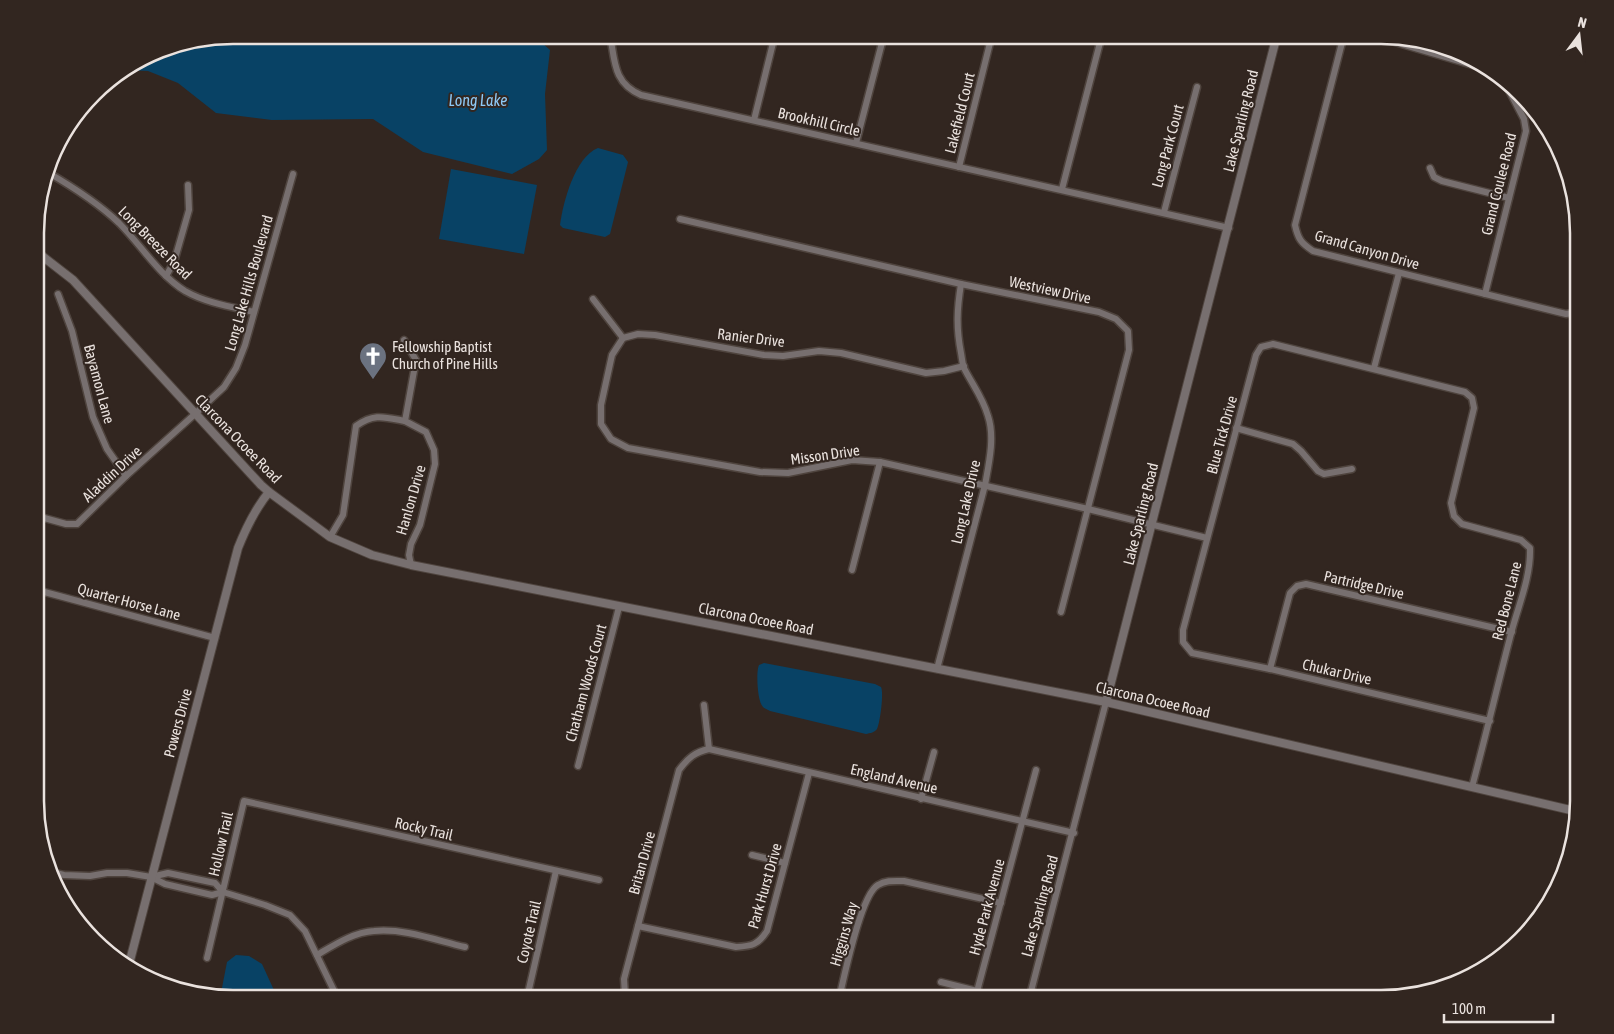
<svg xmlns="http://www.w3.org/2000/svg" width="1614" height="1034" viewBox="0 0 1614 1034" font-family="'Asap Condensed',sans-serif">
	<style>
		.water { fill: #084265 }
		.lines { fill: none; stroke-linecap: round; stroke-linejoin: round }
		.minor-casing { stroke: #4f443e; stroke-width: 9 }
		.tertiary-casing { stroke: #4f443e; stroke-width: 10 }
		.minor { stroke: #776f6f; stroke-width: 6 }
		.tertiary { stroke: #776f6f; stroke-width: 8 }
		.labels { text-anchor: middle; stroke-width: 4; stroke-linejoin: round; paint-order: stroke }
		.street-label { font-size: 15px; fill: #eae2de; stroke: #322620 }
		.poi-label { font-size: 15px; fill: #eae2de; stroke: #322620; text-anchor: start }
		.water-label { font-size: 16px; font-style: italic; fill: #8dc9f6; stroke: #322620 }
		.rim { fill: none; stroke: #eae2de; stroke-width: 2.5 }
	</style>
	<rect width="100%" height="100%" fill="#322620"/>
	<g class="water">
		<polygon points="233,35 533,35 550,50 545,94 547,150 539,159 512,174 423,152 373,119 272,120 216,113 178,83 148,71 126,70 158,50"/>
		<path d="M598 148 623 155 628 162 610 234 605 237 563 228 560 225C563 202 575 157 598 148Z"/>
		<polygon points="451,169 537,185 524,254 439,239"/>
		<path d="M764 663 875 684 881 687C884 693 880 723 877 729 874 733 870 733 866 734L770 711C768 710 764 708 763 707 757 701 756 671 759 665Z"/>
		<polygon points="236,955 249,956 262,964 278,999 233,999 222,998 221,993 227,962"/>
	</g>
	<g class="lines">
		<g class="minor-casing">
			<g id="minor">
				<path d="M610 35C615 61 613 83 641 95L1229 228"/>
				<path d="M1344 35 1295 225C1298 239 1301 243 1313 251L1566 314 1579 312"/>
				<polyline points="1371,35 1493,71"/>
				<polyline points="754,120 775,35"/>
				<polyline points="856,143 884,35"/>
				<polyline points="959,167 992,35"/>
				<polyline points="1430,168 1434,177 1442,181 1509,198"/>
				<path d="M47 172C73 187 97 202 119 223 141 245 158 274 185 291 206 303 232 307 254 312"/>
				<polyline points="1062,189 1102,35"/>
				<polyline points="1164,212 1197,87"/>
				<polyline points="680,219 961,284 1099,312 1116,319 1128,331 1129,350 1061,612"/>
				<polyline points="166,276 174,262 189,210 188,185"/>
				<polyline points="58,294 72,331 93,417 107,449 126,476"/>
				<polyline points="1485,294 1526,131 1524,119 1505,83"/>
				<polyline points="593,299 623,338"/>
				<polyline points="623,338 612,355 601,405 601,424 611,439 628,448 760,472 788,473 852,460 880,462 1088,509 1207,538"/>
				<polyline points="623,338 638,334 655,335 764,355 783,356 819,351 841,353 926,373 944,371 964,366"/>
				<polyline points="404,340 416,360 405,421 426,432 434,450 435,464 420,525 411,544 409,555 411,565"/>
				<polyline points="1374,368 1399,273"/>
				<polyline points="1236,428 1293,444 1301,451 1318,471 1324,474 1352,469"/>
				<polyline points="37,516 66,524 77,524 126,476 195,414 224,387 236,368 245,345 293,174"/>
				<path d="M330 537 343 515 356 426C374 413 384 417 405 421"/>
				<polyline points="852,570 880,462"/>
				<polyline points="37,590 215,638"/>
				<path d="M937 669 985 485C989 463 995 437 988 416 983 398 972 384 964 368 962 363 962 358 961 353 956 327 957 309 961 284"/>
				<polyline points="1270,669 1290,593 1297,586 1306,584 1512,632"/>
				<polyline points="704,705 709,749"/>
				<polyline points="578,766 619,607"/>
				<path d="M1472 787C1486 735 1498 683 1512 630 1519 604 1531 576 1530 548L1521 540 1462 524 1454 516 1451 503 1474 408 1472 398 1465 392 1273 344 1261 347 1256 355 1183 630V642L1192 653 1270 669 1490 721"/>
				<polyline points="921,799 934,752"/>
				<polyline points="752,855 785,863"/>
				<polyline points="52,872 64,875 90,876 107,873 127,873 151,877 165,884 212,895 223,892"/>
				<polyline points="151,877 168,873 215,883 223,892 265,905 290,915 305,931 338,999"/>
				<path d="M638 926 736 947C752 946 758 945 767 931L809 773"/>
				<path d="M317 955C334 945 354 932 374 931 404 928 435 940 465 947"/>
				<polyline points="207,958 244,801 599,880"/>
				<polyline points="941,982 977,991"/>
				<polyline points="529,999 529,989 556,871"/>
				<path d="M628 999 625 995 624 979 679 770C688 758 695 752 709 749L1074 833"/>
				<path d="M839 999C844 977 861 894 878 885 886 880 895 881 904 881L1001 903"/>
				<polyline points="975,999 1036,770"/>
				<polyline points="1029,999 1106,702"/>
			</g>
		</g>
		<g class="tertiary-casing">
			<g id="tertiary">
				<polyline points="37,252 73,280 261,485 269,492 330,537 372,555 411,565 1106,702 1579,812"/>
				<polyline points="1106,702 1277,35"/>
				<path d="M128 968 238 548C246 528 255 509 269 492"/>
			</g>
		</g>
		<use href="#minor" class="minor"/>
		<use href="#tertiary" class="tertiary"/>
	</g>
	<defs>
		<g id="church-pin" transform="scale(1.4375)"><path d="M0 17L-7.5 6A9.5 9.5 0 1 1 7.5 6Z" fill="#6b7280" stroke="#322620"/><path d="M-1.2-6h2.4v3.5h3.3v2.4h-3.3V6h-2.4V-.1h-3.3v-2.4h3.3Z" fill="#fff"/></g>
	</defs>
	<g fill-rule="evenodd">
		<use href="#church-pin" x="373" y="356"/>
	</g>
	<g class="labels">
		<g class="street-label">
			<text transform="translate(960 113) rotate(-76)" y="5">Lakefield Court</text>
			<text transform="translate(1241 121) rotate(-76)" y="5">Lake Sparling Road</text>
			<text transform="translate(819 122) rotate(13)" y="5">Brookhill Circle</text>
			<text transform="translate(1168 146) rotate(-75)" y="5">Long Park Court</text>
			<text transform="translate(1499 184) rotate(-76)" y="5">Grand Coulee Road</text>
			<text transform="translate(155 243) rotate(45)" y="5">Long Breeze Road</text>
			<text transform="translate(1367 250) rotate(16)" y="5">Grand Canyon Drive</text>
			<text transform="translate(249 283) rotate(-74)" y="5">Long Lake Hills Boulevard</text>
			<text transform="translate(1050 290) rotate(12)" y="5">Westview Drive</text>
			<text transform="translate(751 338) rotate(7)" y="5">Ranier Drive</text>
			<text transform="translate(99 384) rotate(75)" y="5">Bayamon Lane</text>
			<text transform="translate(1222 435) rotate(-75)" y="5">Blue Tick Drive</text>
			<text transform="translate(238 439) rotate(46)" y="5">Clarcona Ocoee Road</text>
			<text transform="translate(825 455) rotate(-8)" y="5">Misson Drive</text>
			<text transform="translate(112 474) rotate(-43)" y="5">Aladdin Drive</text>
			<text transform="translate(411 500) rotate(-74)" y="5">Hanlon Drive</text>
			<text transform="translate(966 502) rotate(-77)" y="5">Long Lake Drive</text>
			<text transform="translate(1141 514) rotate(-76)" y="5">Lake Sparling Road</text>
			<text transform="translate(1364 585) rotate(13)" y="5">Partridge Drive</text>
			<text transform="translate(1507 601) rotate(-76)" y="5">Red Bone Lane</text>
			<text transform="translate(129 602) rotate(15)" y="5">Quarter Horse Lane</text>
			<text transform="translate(756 619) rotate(11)" y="5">Clarcona Ocoee Road</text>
			<text transform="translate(1337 672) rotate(13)" y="5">Chukar Drive</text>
			<text transform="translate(586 683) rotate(-75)" y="5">Chatham Woods Court</text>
			<text transform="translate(1153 700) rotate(13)" y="5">Clarcona Ocoee Road</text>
			<text transform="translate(178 723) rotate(-75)" y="5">Powers Drive</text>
			<text transform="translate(894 779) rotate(13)" y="5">England Avenue</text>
			<text transform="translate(424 829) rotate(13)" y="5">Rocky Trail</text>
			<text transform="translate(221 844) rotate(-77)" y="5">Hollow Trail</text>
			<text transform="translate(642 863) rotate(-75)" y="5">Britan Drive</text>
			<text transform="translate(765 886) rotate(-74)" y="5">Park Hurst Drive</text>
			<text transform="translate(1040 906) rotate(-75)" y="5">Lake Sparling Road</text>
			<text transform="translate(987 907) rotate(-75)" y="5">Hyde Park Avenue</text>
			<text transform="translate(529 932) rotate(-77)" y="5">Coyote Trail</text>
			<text transform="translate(844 934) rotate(-74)" y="5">Higgins Way</text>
		</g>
		<g class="poi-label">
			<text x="392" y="352">Fellowship Baptist<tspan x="392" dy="17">Church of Pine Hills</tspan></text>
		</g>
		<g class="water-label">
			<text x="478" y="106">Long Lake</text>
		</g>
	</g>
	<path d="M0 0H1614V1034H0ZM233 44H1381A189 189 0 0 1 1570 233V801A189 189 0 0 1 1381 990H233A189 189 0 0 1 44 801V233A189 189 0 0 1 233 44Z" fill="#322620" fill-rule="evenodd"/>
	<path class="rim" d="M233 44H1381A189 189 0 0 1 1570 233V801A189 189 0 0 1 1381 990H233A189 189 0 0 1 44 801V233A189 189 0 0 1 233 44Z"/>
	<g transform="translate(1579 35) rotate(15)" stroke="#322620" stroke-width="4" paint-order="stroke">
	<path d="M0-4L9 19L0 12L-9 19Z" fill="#eae2de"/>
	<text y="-8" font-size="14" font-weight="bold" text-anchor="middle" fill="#eae2de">N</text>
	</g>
	<path d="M1444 1014v8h109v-8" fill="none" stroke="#eae2de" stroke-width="2.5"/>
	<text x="1452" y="1014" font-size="15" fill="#eae2de" stroke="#322620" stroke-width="4" paint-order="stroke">100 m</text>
</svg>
